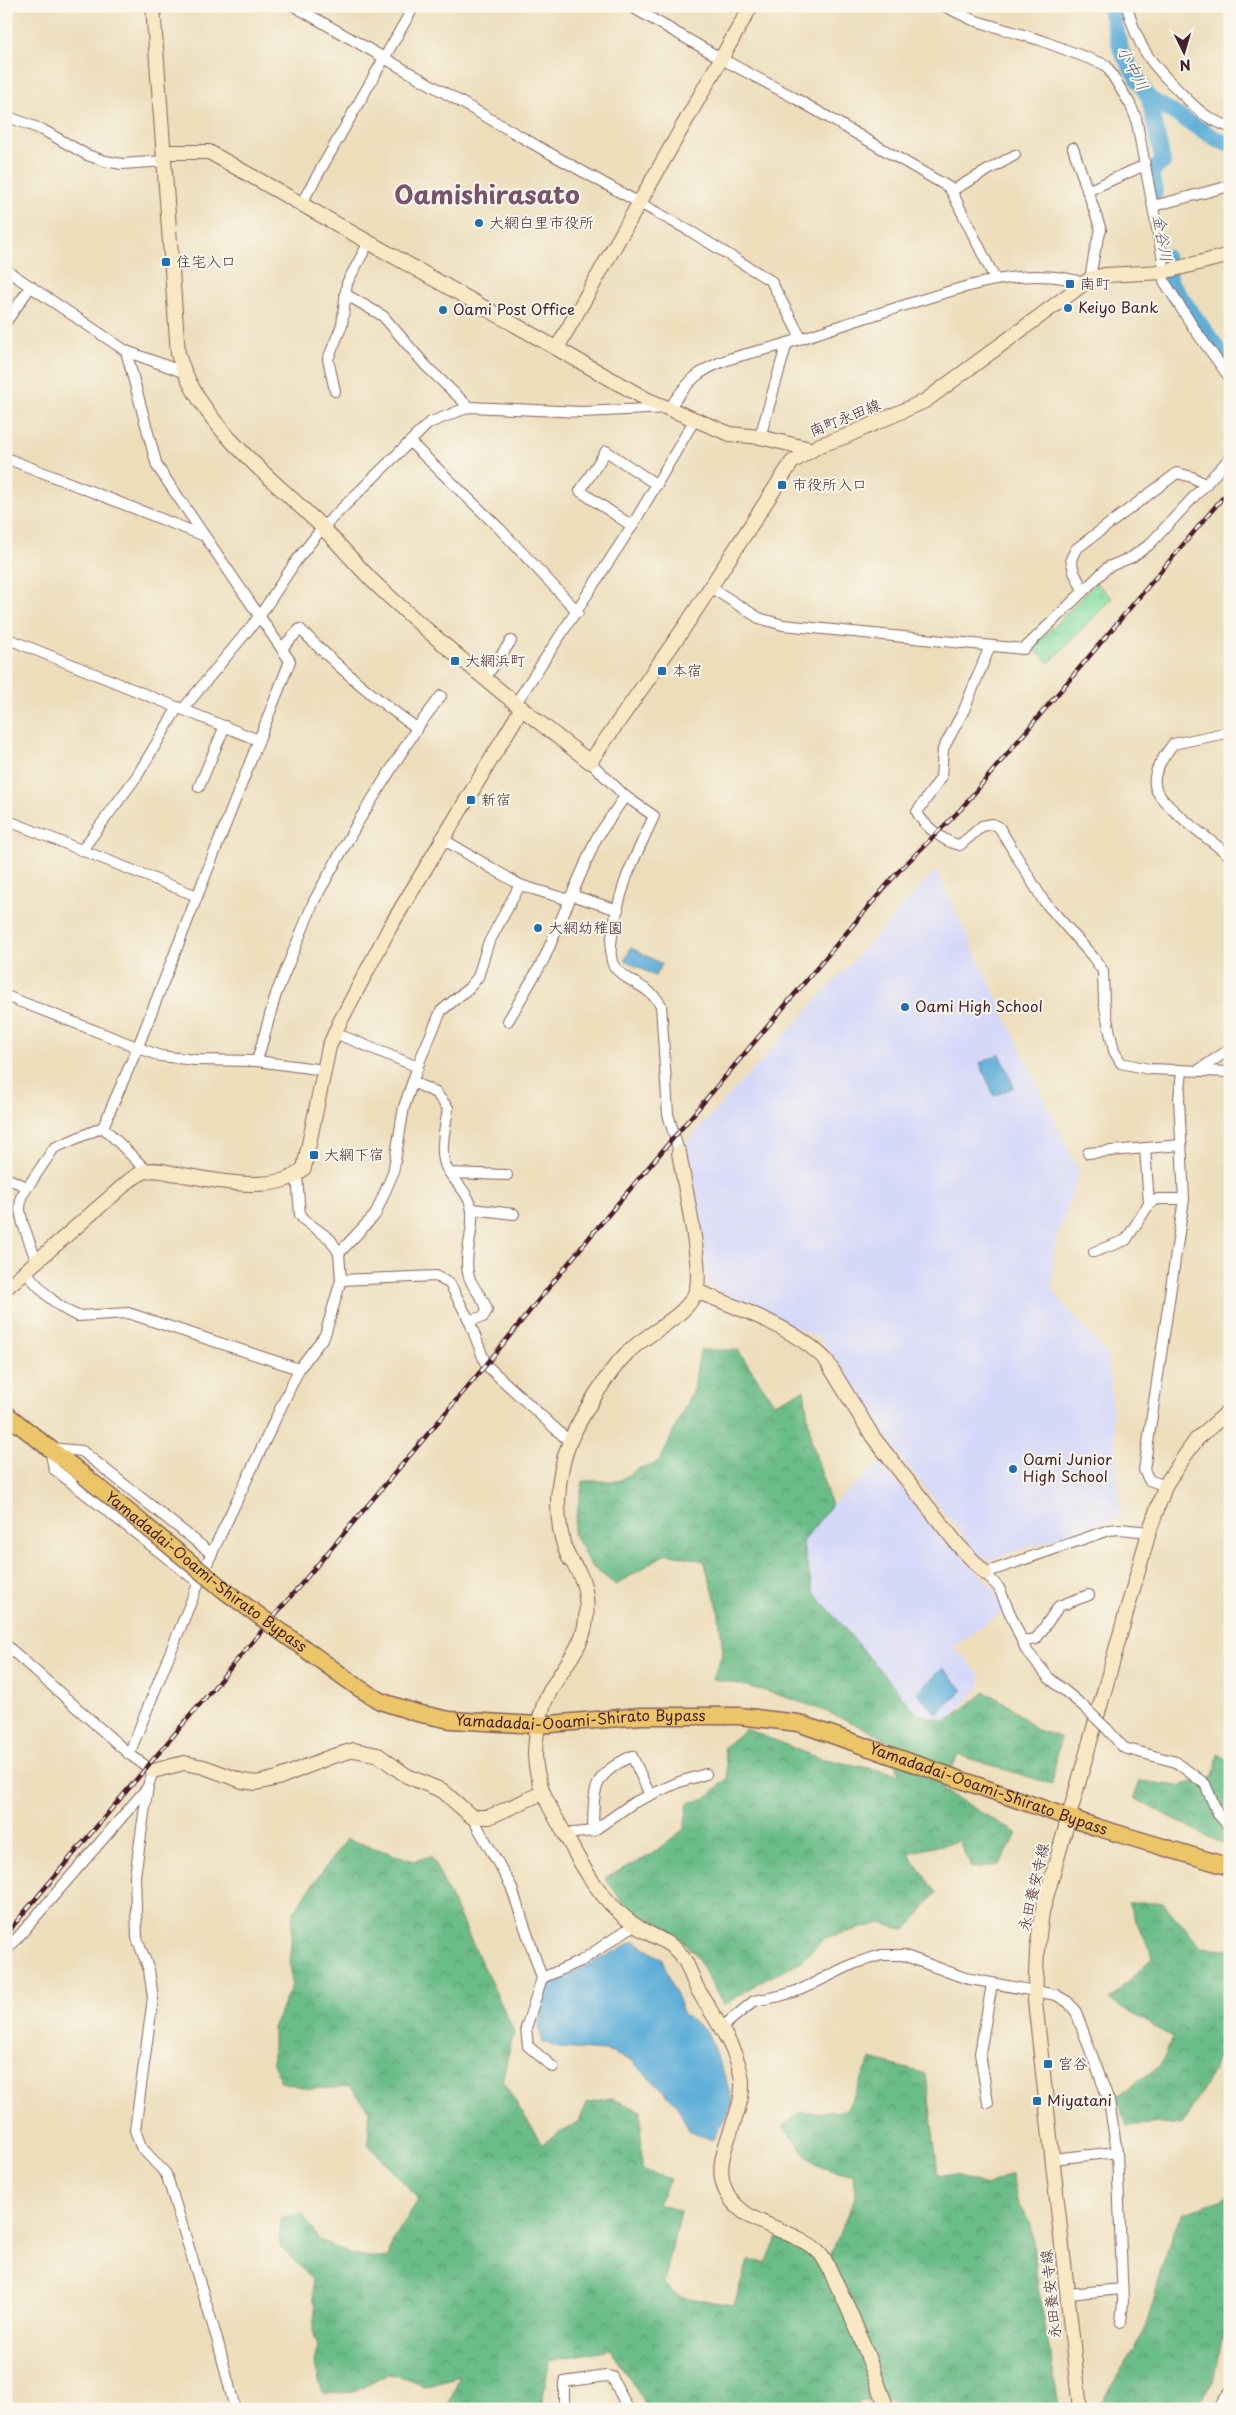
<svg xmlns="http://www.w3.org/2000/svg" width="1236" height="2415" viewBox="0 0 1236 2415" font-family="'Playpen Sans','Klee One',sans-serif">
	<style>
		.built { fill: #d5d8f9 }
		.grass { fill: url(#grass-tufts); stroke: #677e66 }
		.forest { fill: url(#forest-crowns); stroke: #5a6e5a }
		.water { fill: #5daed8; stroke: #546682 }
		.lines { fill: none; stroke-linecap: round; stroke-linejoin: round }
		.river { stroke: #5daed8; stroke-width: 16 }
		.street-casing { stroke: #83625d; stroke-width: 12 }
		.secondary-casing { stroke: #83625d; stroke-width: 16 }
		.primary-casing { stroke: #83625d; stroke-width: 19 }
		.street { stroke: #fff; stroke-width: 10 }
		.secondary { stroke: #f8e8c3; stroke-width: 14 }
		.primary { stroke: #edc569; stroke-width: 16 }
		.rail-casing { stroke: #4a1f2b; stroke-width: 4.5 }
		.rail { stroke: #fbf7ec; stroke-width: 2.5; stroke-dasharray: 8; stroke-linecap: butt }
		.street-bridge-casing { stroke: #83625d; stroke-width: 12; stroke-linecap: butt }
		.primary-bridge-casing { stroke: #83625d; stroke-width: 19; stroke-linecap: butt }
		.street-bridge { stroke: #fff; stroke-width: 10 }
		.primary-bridge { stroke: #edc569; stroke-width: 16 }
		.poi-dot { fill: #1f6fb2; stroke: #fbf7ec; stroke-width: 2 }
		.labels { text-anchor: middle; stroke-width: 4; stroke-linejoin: round; paint-order: stroke }
		.poi-label { font-size: 15px; fill: #4a1f2b; stroke: #fbf7ec; text-anchor: start }
		.street-label { font-size: 15px; fill: #4a1f2b; stroke: #fbf7ec }
		.water-label { font-size: 16px; font-style: italic; fill: #525870; stroke: #fbf7ec }
		.town-label { font-size: 25px; font-weight: bold; fill: #79526c; stroke: #fbf7ec }
	</style>
	<defs>
		<pattern id="grass-tufts" width="24" height="20" patternUnits="userSpaceOnUse" patternTransform="scale(1.25)"><rect width="24" height="20" fill="#84dda2"/><path d="M3 7l-1-3M5 7V3M7 7l1-3M15 17l-1-3M17 17v-4M19 17l1-3" fill="none" stroke="#74bd8c"/></pattern>
		<pattern id="forest-crowns" width="20" height="18" patternUnits="userSpaceOnUse" patternTransform="scale(1.25)"><rect width="20" height="18" fill="#6bbc88"/><path d="M2 6a3 3 0 1 1 6 0M12 15a3 3 0 1 1 6 0" fill="none" stroke="#5a986f"/></pattern>
	</defs>
	<rect width="100%" height="100%" fill="#fbf7ec"/>
	<filter id="ink" filterUnits="userSpaceOnUse"><feTurbulence type="fractalNoise" baseFrequency=".02" numOctaves="2"/><feDisplacementMap in="SourceGraphic" scale="10" xChannelSelector="R" yChannelSelector="G"/><feConvolveMatrix kernelMatrix="1 2 1 2 8 2 1 2 1" color-interpolation-filters="sRGB"/></filter>
	<filter id="wash" filterUnits="userSpaceOnUse"><feTurbulence type="fractalNoise" baseFrequency=".0096" numOctaves="4" result="noise"/><feDisplacementMap in="SourceGraphic" scale="20" xChannelSelector="R" yChannelSelector="G"/><feGaussianBlur stdDeviation="1.12" result="paint"/><feColorMatrix in="noise" values="0 0 0 0 0 0 0 0 0 0 0 0 0 0 0 0 0 1.4 0 .05"/><feComposite in="paint" operator="in"/></filter>
	<g filter="url(#wash)">
		<rect width="100%" height="100%" fill="#eddebb"/>
		<g class="built">
			<polygon points="936,870 1079,1171 1055,1245 1052,1290 1108,1356 1121,1517 989,1560 977,1553 872,1421 821,1339 714,1290 705,1278 684,1145"/>
			<polygon points="879,1463 995,1591 1003,1611 954,1647 980,1675 980,1687 946,1722 917,1714 813,1591 802,1542 831,1506"/>
		</g>
		<polygon class="grass" points="1096,583 1112,598 1049,663 1033,648"/>
		<g class="forest">
			<path d="M700 1350H738L774 1403 804 1390 811 1439 831 1506 802 1542 813 1591 917 1714 946 1722 985 1692 1009 1705 1036 1730 1060 1737 1052 1784 958 1755 943 1790 1018 1834 999 1865 971 1868 959 1841 908 1853 936 1893 906 1930 880 1923 824 1938 802 1961 761 1981 724 2006 695 1954 678 1936 629 1911 605 1878 649 1856 684 1829 688 1803 705 1799 728 1778 724 1747 746 1729 819 1758 899 1774 891 1742C835 1712 774 1690 713 1679L723 1651 718 1608 704 1561 667 1553 616 1585 591 1566 573 1533 583 1481H619L638 1469 660 1461 694 1387Z"/>
			<polygon points="1218,1754 1229,1763 1230,1848 1134,1798 1140,1781 1179,1786 1214,1776"/>
			<polygon points="347,1839 414,1861 431,1856 514,2031 502,2080 542,2144 579,2121 587,2103 610,2098 641,2111 642,2170 670,2179 658,2204 680,2211 664,2284 677,2296 734,2305 748,2261 766,2262 778,2237 830,2256 855,2197 853,2175 816,2165 783,2127 799,2113 846,2111 871,2059 926,2074 938,2174 956,2176 987,2186 1012,2174 1017,2201 1031,2224 1038,2288 1060,2409 896,2409 894,2401 860,2401 858,2409 649,2409 610,2349 549,2361 541,2409 447,2409 460,2376 424,2386 407,2378 389,2374 354,2392 323,2394 314,2362 318,2346 313,2331 315,2311 312,2279 280,2246 280,2219 302,2213 319,2240 352,2255 388,2259 393,2240 419,2199 368,2144 370,2112 351,2087 311,2089 281,2082 273,2064 273,2028 292,1985 290,1955 293,1913 321,1873"/>
			<polygon points="1128,1903 1163,1903 1201,1947 1230,1949 1230,2034 1225,2034 1213,2072 1182,2125 1163,2123 1126,2126 1117,2096 1161,2065 1172,2037 1109,2000 1153,1957"/>
			<polygon points="1230,2194 1230,2322 1224,2330 1213,2381 1195,2409 1103,2409 1100,2405 1147,2327 1167,2248 1182,2213 1223,2199"/>
		</g>
		<g class="water">
			<polygon points="631,948 662,964 655,976 625,960"/>
			<polygon points="1000,1054 1014,1087 994,1096 980,1063"/>
			<polygon points="943,1668 963,1690 937,1714 917,1693"/>
			<polygon points="635,1941 662,1959 684,2015 707,2032 726,2080 733,2104 712,2140 689,2130 676,2103 632,2061 607,2051 559,2048 543,2042 539,2028 545,1987"/>
		</g>
		<g class="lines">
			<g class="river">
				<polyline points="1109,6 1122,53 1149,98 1218,140 1230,144"/>
				<polyline points="1149,98 1163,162 1151,172 1155,193"/>
				<polyline points="1166,257 1170,282 1230,366"/>
			</g>
		</g>
	</g>
	<g filter="url(#ink)">
		<g class="lines">
			<g class="street-casing">
				<g id="street">
					<polyline points="294,6 544,150 690,231 771,281 801,338"/>
					<polyline points="630,6 722,59 793,97 950,188 995,279"/>
					<polyline points="944,6 973,20 1040,40 1106,65 1130,104 1136,118 1163,260 1164,281 1195,330 1230,378"/>
					<path d="M1127 6C1138 49 1152 65 1183 95 1200 112 1207 119 1230 127"/>
					<polyline points="6,10 8,6"/>
					<polyline points="6,116 43,130 87,155 105,161 122,164 165,161"/>
					<polyline points="1073,148 1101,230 1095,250 1090,279"/>
					<polyline points="951,191 1015,155"/>
					<polyline points="1087,191 1145,165"/>
					<polyline points="301,204 414,6"/>
					<polyline points="1153,206 1230,186"/>
					<polyline points="6,270 126,351 183,372"/>
					<polyline points="345,294 383,316 426,366 469,407"/>
					<polyline points="6,322 31,286"/>
					<polyline points="335,391 328,359 342,325 347,283 369,242"/>
					<polyline points="760,437 787,343"/>
					<polyline points="410,442 500,529 578,612"/>
					<polyline points="6,458 202,535"/>
					<polyline points="632,526 580,491 606,451 657,485"/>
					<polyline points="710,587 759,618 783,625 1024,649 1108,567 1132,557 1149,545 1230,458"/>
					<polyline points="1083,590 1074,572 1071,559 1076,549 1177,473 1192,477 1206,485"/>
					<polyline points="6,638 258,740"/>
					<path d="M990 646 964 710 943 749 941 778 917 812C923 825 945 843 960 845L982 826 993 824 999 827 1043 900 1093 957 1103 971 1104 1002 1108 1023 1114 1051 1121 1063 1149 1069 1230 1072"/>
					<path d="M282 648 300 629C337 666 375 699 417 728"/>
					<polyline points="485,678 511,641"/>
					<polyline points="516,703 632,526 695,419"/>
					<path d="M183 709 259 617 296 561 323 527 429 423 469 407 582 412 669 408C678 397 687 382 699 374 726 355 758 353 788 343 824 331 860 319 896 308 953 290 1025 263 1084 283"/>
					<path d="M1230 732 1173 744C1165 755 1150 773 1156 789 1163 807 1213 842 1230 856"/>
					<path d="M590 762 625 796 654 816C645 836 635 856 627 876 621 893 604 952 614 966 625 982 649 985 661 1005L668 1114 679 1152"/>
					<polyline points="199,787 225,726"/>
					<polyline points="6,820 197,896"/>
					<polyline points="441,838 520,885 569,900"/>
					<polyline points="82,850 137,776 178,707"/>
					<polyline points="571,895 618,910"/>
					<polyline points="6,996 160,1056 195,1060 257,1061 324,1070"/>
					<polyline points="508,1021 544,959 596,839 625,796"/>
					<polyline points="335,1033 418,1067"/>
					<polyline points="257,1061 276,994 314,901 358,822 417,728 441,696"/>
					<polyline points="1199,1070 1230,1049"/>
					<path d="M413 1082 436 1093 448 1108C446 1125 438 1152 447 1169 455 1183 471 1194 472 1212 474 1231 464 1254 468 1273 471 1289 484 1296 487 1310L483 1317 469 1320"/>
					<polyline points="103,1127 147,1171"/>
					<polyline points="1145,1148 1149,1204"/>
					<polyline points="1088,1153 1181,1145"/>
					<polyline points="450,1173 507,1175"/>
					<polyline points="6,1178 27,1187"/>
					<polyline points="472,1209 514,1214"/>
					<polyline points="1094,1252 1126,1240 1149,1204 1158,1199 1184,1199"/>
					<polyline points="339,1253 375,1215 393,1173 404,1107 420,1060 441,1011 469,988 478,977 488,944 520,885"/>
					<polyline points="36,1260 23,1224 20,1210 21,1197 54,1148 103,1127 137,1049 290,661 157,466 126,351"/>
					<path d="M25 1271C40 1288 56 1308 78 1316L128 1313 299 1369"/>
					<polyline points="341,1280 436,1276 450,1284 469,1320 486,1365 570,1442"/>
					<polyline points="1165,1486 1149,1480 1144,1470 1184,1199 1179,1099 1182,1071"/>
					<polyline points="199,1583 54,1469 50,1448 82,1451 212,1554"/>
					<polyline points="1022,1641 1036,1639 1059,1606 1089,1595"/>
					<polyline points="6,1645 129,1754 153,1771 148,1786 135,1876 137,1938 149,1970 153,1998 135,2130 141,2147 166,2174 170,2186 218,2342 235,2409"/>
					<polyline points="1082,1705 1049,1678 1026,1650 999,1588 985,1573 1109,1530 1120,1529 1149,1532"/>
					<polyline points="1107,1729 1124,1748 1176,1762 1205,1784 1218,1814 1230,1827"/>
					<polyline points="129,1754 203,1572 299,1369 325,1335 341,1280 339,1253 330,1239 304,1220 300,1215 297,1176"/>
					<polyline points="472,1817 511,1886 542,1978 526,2028 528,2046 553,2067"/>
					<path d="M593 1831C594 1790 591 1775 632 1756L650 1795"/>
					<polyline points="565,1834 593,1831 633,1803 679,1782 706,1774"/>
					<polyline points="6,1951 148,1787"/>
					<polyline points="542,1978 581,1961 634,1925"/>
					<polyline points="721,2028 754,2001 780,1996 800,1990 853,1964 881,1955 903,1955 965,1978 1056,1995 1068,2002 1076,2012 1109,2101 1117,2152 1123,2302 1121,2322"/>
					<polyline points="988,2103 980,2053 992,1984"/>
					<polyline points="1052,2159 1117,2152"/>
					<polyline points="1067,2294 1122,2289"/>
					<polyline points="564,2409 564,2382 606,2376 612,2377 628,2409"/>
					<polyline points="1218,2409 1230,2391"/>
				</g>
			</g>
			<g class="secondary-casing">
				<g id="secondary">
					<path d="M153 6 178 354C199 424 267 474 318 523 340 544 358 568 381 589 447 650 519 707 590 762L684 628 792 462 820 445 844 437 925 401 1090 279 1105 275 1163 272 1230 255"/>
					<polyline points="164,152 209,152 648,400 730,434 760,437 810,449"/>
					<polyline points="557,348 751,6"/>
					<path d="M679 1152C683 1180 704 1270 696 1291 688 1316 645 1334 626 1354 608 1372 580 1418 570 1441 556 1476 553 1521 568 1556 572 1563 577 1568 580 1575 587 1589 588 1610 585 1626 579 1655 554 1676 544 1704 539 1719 535 1739 535 1755 536 1786 551 1810 566 1836 584 1870 601 1900 632 1923 650 1937 674 1941 685 1961 690 1970 693 1980 697 1988 712 2015 739 2050 742 2081 745 2118 706 2160 728 2195 747 2227 794 2228 820 2253 826 2260 830 2271 834 2279 856 2321 871 2365 887 2409"/>
					<path d="M6 1288 130 1180C135 1177 141 1172 147 1171 156 1168 169 1173 178 1174 211 1180 279 1196 304 1168L329 1047 339 1024 390 927 522 708"/>
					<path d="M696 1291C738 1308 794 1327 826 1360L873 1437 958 1545 985 1573"/>
					<polyline points="153,1771 184,1763 204,1767 242,1781 256,1783 278,1778 330,1757 354,1750 378,1755 407,1776 443,1791 472,1817 489,1817 542,1793"/>
					<polyline points="1080,2409 1035,2001 1037,1950 1042,1912 1149,1532 1166,1484 1186,1454 1197,1439 1230,1410"/>
				</g>
			</g>
			<g class="primary-casing">
				<g id="primary">
					<polyline points="6,1414 82,1474"/>
					<path id="s1" d="M359 1688 380 1701 417 1713 450 1720 539 1725 641 1716H739L798 1723 1096 1827 1230 1867"/>
				</g>
			</g>
			<use href="#street" class="street"/>
			<use href="#secondary" class="secondary"/>
			<use href="#primary" class="primary"/>
			<g class="rail-casing">
				<polyline id="rail" points="6,1934 486,1365 593,1233 897,873 960,810 1230,489"/>
			</g>
			<use href="#rail" class="rail"/>
			<g class="street-bridge-casing">
				<polyline id="street-bridge" points="1082,1705 1107,1729"/>
			</g>
			<g class="primary-bridge-casing">
				<g id="primary-bridge">
					<path id="s2" d="M82 1474 225 1591 359 1688"/>
				</g>
			</g>
			<use href="#street-bridge" class="street-bridge"/>
			<use href="#primary-bridge" class="primary-bridge"/>
		</g>
	</g>
	<g class="poi-dot">
		<circle cx="479" cy="223" r="5"/>
		<rect x="161" y="257" width="10" height="10" rx="2.5"/>
		<rect x="1065" y="279" width="10" height="10" rx="2.5"/>
		<circle cx="1068" cy="308" r="5"/>
		<circle cx="443" cy="310" r="5"/>
		<rect x="777" y="480" width="10" height="10" rx="2.5"/>
		<rect x="450" y="656" width="10" height="10" rx="2.5"/>
		<rect x="657" y="666" width="10" height="10" rx="2.5"/>
		<rect x="466" y="795" width="10" height="10" rx="2.5"/>
		<circle cx="538" cy="928" r="5"/>
		<circle cx="905" cy="1007" r="5"/>
		<rect x="309" y="1150" width="10" height="10" rx="2.5"/>
		<circle cx="1013" cy="1469" r="5"/>
		<rect x="1043" y="2059" width="10" height="10" rx="2.5"/>
		<rect x="1032" y="2096" width="10" height="10" rx="2.5"/>
	</g>
	<g class="labels">
		<g class="poi-label">
			<text x="489" y="228">大網白里市役所</text>
			<text x="176" y="267">住宅入口</text>
			<text x="1080" y="289">南町</text>
			<text x="1078" y="313">Keiyo Bank</text>
			<text x="453" y="315">Oami Post Office</text>
			<text x="792" y="490">市役所入口</text>
			<text x="465" y="666">大網浜町</text>
			<text x="672" y="676">本宿</text>
			<text x="481" y="805">新宿</text>
			<text x="548" y="933">大網幼稚園</text>
			<text x="915" y="1012">Oami High School</text>
			<text x="324" y="1160">大網下宿</text>
			<text x="1023" y="1465">Oami Junior<tspan x="1023" dy="17">High School</tspan></text>
			<text x="1058" y="2069">宮谷</text>
			<text x="1047" y="2106">Miyatani</text>
		</g>
		<g class="street-label">
			<text transform="translate(845 418) rotate(-22)" y="5">南町永田線</text>
			<text dy="5" stroke="none"><textPath href="#s2" startOffset="158">Yamadadai-Ooami-Shirato Bypass</textPath></text>
			<text dy="5" stroke="none"><textPath href="#s1" startOffset="228">Yamadadai-Ooami-Shirato Bypass</textPath></text>
			<text dy="5" stroke="none"><textPath href="#s1" startOffset="648">Yamadadai-Ooami-Shirato Bypass</textPath></text>
			<text transform="translate(1034 1887) rotate(-77)" y="5">永田養安寺線</text>
			<text transform="translate(1051 2294) rotate(-96)" y="5">永田養安寺線</text>
		</g>
		<g class="water-label">
			<text transform="translate(1133 68) rotate(62)" y="6">小中川</text>
			<text transform="translate(1163 238) rotate(80)" y="6">金谷川</text>
		</g>
		<g class="town-label">
			<text x="487" y="204">Oamishirasato</text>
		</g>
	</g>
	<rect width="1236" height="2415" fill="none" stroke="#fbf7ec" stroke-width="25"/>
	<g transform="translate(1184 52) rotate(175)" stroke="#fbf7ec" stroke-width="4" paint-order="stroke">
	<path d="M0-4L9 19L0 12L-9 19Z" fill="#4a1f2b"/>
	<text y="-8" font-size="14" font-weight="bold" text-anchor="middle" fill="#4a1f2b">N</text>
	</g>
</svg>
